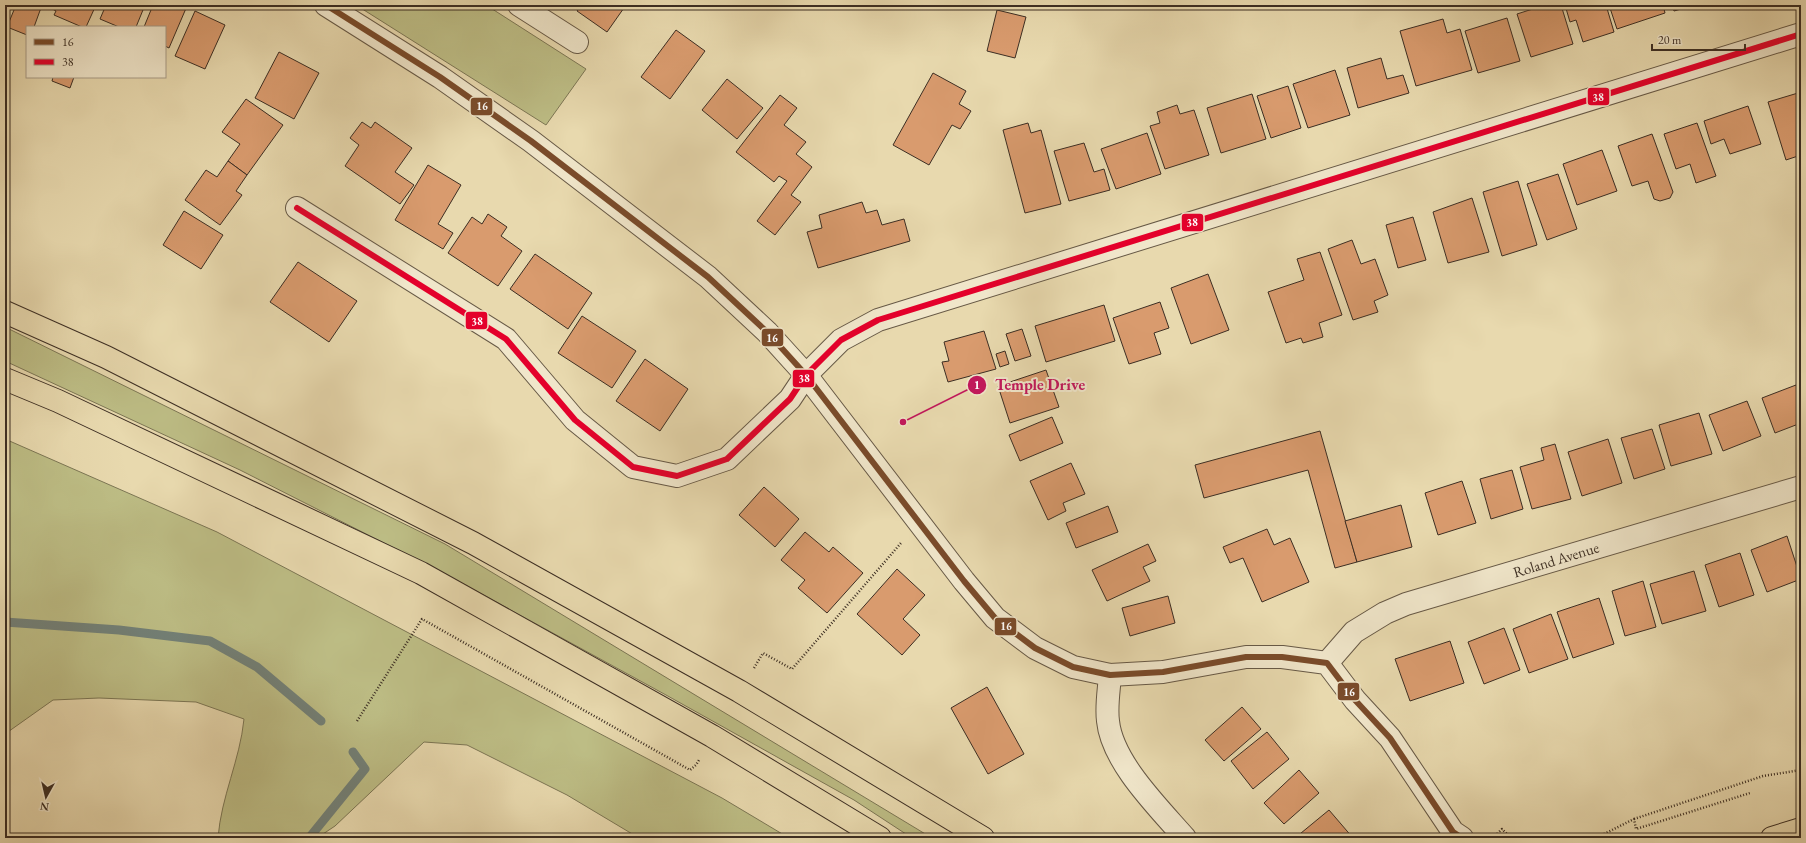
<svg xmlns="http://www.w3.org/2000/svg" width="1806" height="843" viewBox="0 0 1806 843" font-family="'EB Garamond',serif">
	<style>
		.green { fill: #bdbd85; stroke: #7c7654 }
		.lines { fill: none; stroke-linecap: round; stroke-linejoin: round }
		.stream { stroke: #738178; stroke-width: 9 }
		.building { fill: #d99b6e; stroke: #3c2e23 }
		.minor-casing { stroke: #675946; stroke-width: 24 }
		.highway-casing { stroke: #3c2e23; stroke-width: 24 }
		.path { stroke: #3c2e23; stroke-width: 2.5; stroke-dasharray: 1 2; stroke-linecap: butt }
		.minor { stroke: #f0e6ca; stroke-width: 22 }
		.highway { stroke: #e8d9ae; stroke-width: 22 }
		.bus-1-casing { stroke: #f0e6ca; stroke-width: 9 }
		.bus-2-casing { stroke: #f0e6ca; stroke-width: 9 }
		.bus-1 { stroke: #7a4b2a; stroke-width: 6 }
		.bus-2 { stroke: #e4002b; stroke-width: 6 }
		.labels { text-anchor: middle; stroke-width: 4; stroke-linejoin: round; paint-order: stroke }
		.street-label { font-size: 15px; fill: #3c2e23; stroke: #f0e6ca }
		.leader { fill: none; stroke: #c2185b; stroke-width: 1.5 }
		.callout-dot { fill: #c2185b; stroke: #f0e6ca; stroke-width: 1.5 }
		.mark-label { font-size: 12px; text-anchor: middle; font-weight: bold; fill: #fff }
		.callout-label { font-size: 16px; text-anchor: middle; font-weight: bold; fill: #c2185b; stroke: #f0e6ca; stroke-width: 4; stroke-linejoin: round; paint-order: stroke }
		.line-badge { stroke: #f0e6ca; stroke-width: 1.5 }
		.badge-label { font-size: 11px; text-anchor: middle; font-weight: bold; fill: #fff }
	</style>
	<rect width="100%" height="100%" fill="#e8d9ae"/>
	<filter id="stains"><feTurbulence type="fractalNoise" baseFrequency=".005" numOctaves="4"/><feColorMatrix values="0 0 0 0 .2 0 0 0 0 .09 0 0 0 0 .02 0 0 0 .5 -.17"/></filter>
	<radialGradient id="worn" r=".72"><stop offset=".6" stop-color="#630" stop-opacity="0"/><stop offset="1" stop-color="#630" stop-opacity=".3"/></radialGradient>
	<g class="green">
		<polygon points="356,5 486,5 586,69 546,125"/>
		<polygon points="5,327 445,544 932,838 912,838 854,800 666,695 445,574 240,470 5,361"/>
		<path d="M5 439 217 532 722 798 789 838H639L567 795 467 745 424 742 335 826 317 838H218C221 797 240 760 244 719L196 702 99 698 53 700 5 734Z"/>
	</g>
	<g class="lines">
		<g class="stream">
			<polyline points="5,622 119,630 210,641 257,667 321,721"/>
			<polyline points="309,838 365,769 353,752"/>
		</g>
	</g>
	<g class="building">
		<polygon points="16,5 42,5 34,27 27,27 27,35 7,27"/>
		<polygon points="45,5 96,5 86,27 82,27 54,15 56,11"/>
		<polygon points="106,5 145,5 136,27 119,27 100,19"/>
		<polygon points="153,5 187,6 169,48 165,46 165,27 144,27"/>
		<polygon points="581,5 626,5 607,32 577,11"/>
		<polygon points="1538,5 1561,5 1573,44 1531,57 1517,14 1539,7"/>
		<polygon points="1565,5 1606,5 1614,32 1583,42 1576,20 1570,22"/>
		<polygon points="1609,5 1663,5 1665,13 1617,29"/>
		<polygon points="1672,5 1695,5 1674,11"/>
		<polygon points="997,10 1026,17 1015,58 987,51"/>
		<polygon points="195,11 225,25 205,69 175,56"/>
		<polygon points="1507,18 1520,61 1478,73 1465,31"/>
		<polygon points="1443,19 1447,33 1460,29 1472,70 1416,86 1400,31"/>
		<polygon points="676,30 705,51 670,99 641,77"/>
		<polygon points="279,52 319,73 294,119 255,98"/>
		<polygon points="1381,58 1387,79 1403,75 1409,93 1358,108 1347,68"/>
		<polygon points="1335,70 1350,115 1308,128 1293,84"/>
		<polygon points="933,73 966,91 959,104 971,111 960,129 952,125 929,165 893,145"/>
		<polygon points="53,77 74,77 70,88 52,81"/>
		<polygon points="727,79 763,108 737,139 702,110"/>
		<polygon points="1288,86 1301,128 1271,138 1257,96"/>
		<polygon points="1798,93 1801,101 1801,155 1786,160 1768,102"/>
		<polygon points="1252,94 1266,139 1221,153 1207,108"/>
		<polygon points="780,95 797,108 784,125 806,142 796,154 812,167 791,195 801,202 775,235 757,221 787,181 779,176 774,182 736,152"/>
		<polygon points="246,99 283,125 247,175 228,161 240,144 222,132"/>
		<polygon points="1177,105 1180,114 1194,110 1209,155 1165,169 1150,126 1160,123 1157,112"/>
		<polygon points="1748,106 1761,144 1730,154 1724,139 1711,144 1704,121"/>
		<polygon points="362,122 371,128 375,122 412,148 395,172 414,185 400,204 345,166 359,145 350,138"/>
		<polygon points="1028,123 1031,133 1041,130 1061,204 1025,213 1003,130"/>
		<polygon points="1697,123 1716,176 1696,183 1690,164 1676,169 1664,134"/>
		<polygon points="1147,133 1161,174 1116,189 1101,149"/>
		<polygon points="1652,134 1673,192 1670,198 1660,201 1654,199 1648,181 1632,186 1618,146"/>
		<polygon points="1084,143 1094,172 1104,169 1110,190 1069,201 1054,151"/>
		<polygon points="1602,150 1617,191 1577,205 1563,164"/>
		<polygon points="228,161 247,175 236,191 242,195 220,225 185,200 206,170 217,177"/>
		<polygon points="428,165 461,185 438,224 453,233 443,249 395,220"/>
		<polygon points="1558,174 1577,229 1547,240 1527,184"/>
		<polygon points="1518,181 1537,245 1502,256 1483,192"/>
		<polygon points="1472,198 1489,252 1448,263 1433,212"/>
		<polygon points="862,202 866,213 877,210 882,225 904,219 910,241 818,268 807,232 822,228 819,215"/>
		<polygon points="184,211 223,235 201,269 163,245"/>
		<polygon points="488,214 507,227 501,236 522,251 498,286 448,253 472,217 482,224"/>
		<polygon points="1413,217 1426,260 1398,268 1386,225"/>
		<polygon points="1352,240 1361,264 1375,259 1388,295 1374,301 1378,312 1353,320 1328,249"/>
		<polygon points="1320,252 1342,315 1319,323 1323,337 1303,343 1301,338 1286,343 1268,292 1304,280 1297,259"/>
		<polygon points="535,254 592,293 568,329 510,289"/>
		<polygon points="298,262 357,301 329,342 270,302"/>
		<polygon points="1208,274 1229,330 1191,344 1171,288"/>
		<polygon points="1160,302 1169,328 1154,333 1161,354 1129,364 1113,318"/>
		<polygon points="1104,305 1115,341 1046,362 1035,326"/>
		<polygon points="582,316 636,351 612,388 558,353"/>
		<polygon points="1022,329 1031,356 1015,361 1006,334"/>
		<polygon points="984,331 996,369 948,382 942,362 949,361 944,342"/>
		<polygon points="1005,351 1009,364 1000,367 996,354"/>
		<polygon points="645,359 688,389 660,431 616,401"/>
		<polygon points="1046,370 1059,407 1010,423 998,386"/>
		<polygon points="1796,385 1801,399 1801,423 1775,433 1762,398"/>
		<polygon points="1747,401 1761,436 1723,451 1709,415"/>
		<polygon points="1699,413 1712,454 1671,466 1659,425"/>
		<polygon points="1052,417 1063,443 1020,461 1009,435"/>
		<polygon points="1652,429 1665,469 1634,479 1621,438"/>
		<polygon points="1320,431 1357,562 1335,568 1308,470 1204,498 1195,465"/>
		<polygon points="1608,439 1622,483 1582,496 1568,452"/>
		<polygon points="1555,444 1571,499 1532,509 1520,467 1544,460 1541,448"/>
		<polygon points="1071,463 1085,494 1063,503 1066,511 1048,520 1030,481"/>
		<polygon points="1512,470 1523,509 1491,519 1480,479"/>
		<polygon points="1462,481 1476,523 1438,535 1425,493"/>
		<polygon points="764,487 799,519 775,547 739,515"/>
		<polygon points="1401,505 1412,547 1357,562 1345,521"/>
		<polygon points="1108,506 1118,532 1076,548 1066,523"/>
		<polygon points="1267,529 1274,545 1290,538 1309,582 1262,602 1243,558 1230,563 1223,547"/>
		<polygon points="805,532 829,552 833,547 863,573 827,613 798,588 805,580 781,560"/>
		<polygon points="1787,536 1801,579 1767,592 1751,550"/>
		<polygon points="1148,544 1156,561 1143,567 1150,581 1107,601 1092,570"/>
		<polygon points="1740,553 1754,595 1719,607 1705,565"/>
		<polygon points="897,569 925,595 903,619 920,635 902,655 857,614"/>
		<polygon points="1694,571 1706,611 1662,624 1650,584"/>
		<polygon points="1643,581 1656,627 1625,636 1612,591"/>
		<polygon points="1168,596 1175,623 1130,636 1122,608"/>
		<polygon points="1599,598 1614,644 1573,658 1557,612"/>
		<polygon points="1551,614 1568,659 1529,673 1513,629"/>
		<polygon points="1504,628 1520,670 1484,684 1468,642"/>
		<polygon points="1450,641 1464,683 1410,701 1395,659"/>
		<polygon points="987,687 1024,754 988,774 951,708"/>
		<polygon points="1242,707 1261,729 1224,761 1205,740"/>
		<polygon points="1267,732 1289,759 1253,789 1231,761"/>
		<polygon points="1299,770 1319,793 1284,824 1264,803"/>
		<polygon points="1329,810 1353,838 1295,838"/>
	</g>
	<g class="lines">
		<g class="minor-casing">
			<g id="minor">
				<polyline points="326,5 440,77 531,141 708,277 767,332 806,375 964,581 995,618 1035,648 1073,667 1110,675 1163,672 1246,657 1282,657 1327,663 1355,700 1390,738 1453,832 1462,838"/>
				<polyline points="519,5 577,42"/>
				<polyline points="297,208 506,339 575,420 633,467 677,476 727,459 790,399 806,375 841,340 878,320 1801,34"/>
				<polyline points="1327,663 1354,632 1385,613 1406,604 1801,487"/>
				<path d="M1110 675C1109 690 1106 706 1108 721 1112 762 1158 807 1185 838"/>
			</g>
		</g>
		<g class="highway-casing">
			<g id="highway">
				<polyline points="5,312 106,357 473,543 739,691 983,838"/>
				<polyline points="5,379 58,401 421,573 712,736 880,838"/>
				<polyline points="1772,838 1801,829"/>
			</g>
		</g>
		<g class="path">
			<polyline points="754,668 763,653 792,669 901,543"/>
			<polyline points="357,721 422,619 690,770 696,765 699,760"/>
			<polyline points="1634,819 1763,776 1801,770"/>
			<polyline points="1493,838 1502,829 1511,838"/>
			<polyline points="1596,838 1634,819 1636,829 1750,793"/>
		</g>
		<use href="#minor" class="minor"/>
		<use href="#highway" class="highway"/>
		<g class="bus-1-casing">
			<polyline id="bus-1" points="326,5 440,77 531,141 708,277 767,332 806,375 964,581 995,618 1035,648 1073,667 1110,675 1163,672 1246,657 1282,657 1327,663 1355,700 1390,738 1453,832 1462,838"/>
		</g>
		<g class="bus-2-casing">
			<polyline id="bus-2" points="297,208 506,339 575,420 633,467 677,476 727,459 790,399 806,375 841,340 878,320 1801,34"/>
		</g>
		<use href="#bus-1" class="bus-1"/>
		<use href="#bus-2" class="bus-2"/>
	</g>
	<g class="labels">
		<g class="street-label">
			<text transform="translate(1556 560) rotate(-17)" y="5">Roland Avenue</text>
		</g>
	</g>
	<path class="leader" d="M903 422L977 385"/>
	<g class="callout-dot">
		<circle cx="903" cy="422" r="4"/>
		<circle cx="977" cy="385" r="10"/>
	</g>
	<g class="mark-label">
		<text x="977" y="389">1</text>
	</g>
	<g class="callout-label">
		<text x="1040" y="390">Temple Drive</text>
	</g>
	<g class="line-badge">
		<rect x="1587" y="87" width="23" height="19" rx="4" fill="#e4002b"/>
		<rect x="470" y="97" width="23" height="19" rx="4" fill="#7a4b2a"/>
		<rect x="1181" y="213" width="23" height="19" rx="4" fill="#e4002b"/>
		<rect x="465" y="311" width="23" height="19" rx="4" fill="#e4002b"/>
		<rect x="761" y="328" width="23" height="19" rx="4" fill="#7a4b2a"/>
		<rect x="792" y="369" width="23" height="19" rx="4" fill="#e4002b"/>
		<rect x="994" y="617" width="23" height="19" rx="4" fill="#7a4b2a"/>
		<rect x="1337" y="682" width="23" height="19" rx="4" fill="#7a4b2a"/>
	</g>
	<g class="badge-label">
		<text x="1598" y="101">38</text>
		<text x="482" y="110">16</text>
		<text x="1192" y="226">38</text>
		<text x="477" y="325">38</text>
		<text x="772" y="342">16</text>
		<text x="804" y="382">38</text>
		<text x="1006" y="630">16</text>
		<text x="1349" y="696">16</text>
	</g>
	<rect width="1806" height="843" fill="none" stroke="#e8d9ae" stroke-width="20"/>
	<rect x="6" y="6" width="1794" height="831" fill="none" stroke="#3c2e23" stroke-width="2"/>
	<rect x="10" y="10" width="1786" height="823" fill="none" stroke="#3c2e23"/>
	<rect x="26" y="26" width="140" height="52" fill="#f0e6ca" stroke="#a89c87"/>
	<rect x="34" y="39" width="20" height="6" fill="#7a4b2a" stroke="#a89c87"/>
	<text x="62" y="46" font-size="12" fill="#3c2e23">16</text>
	<rect x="34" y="59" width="20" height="6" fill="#e4002b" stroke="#a89c87"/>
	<text x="62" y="66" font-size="12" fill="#3c2e23">38</text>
	<g transform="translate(46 797) rotate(188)" stroke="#f0e6ca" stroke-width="3" paint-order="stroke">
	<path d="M0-3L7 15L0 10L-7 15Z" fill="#3c2e23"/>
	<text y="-6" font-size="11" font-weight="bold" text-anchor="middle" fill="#3c2e23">N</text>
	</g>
	<path d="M1652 44v6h93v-6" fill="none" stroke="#3c2e23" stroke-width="2"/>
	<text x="1658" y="44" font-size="12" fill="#3c2e23" stroke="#f0e6ca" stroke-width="3" paint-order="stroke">20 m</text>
	<rect width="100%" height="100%" filter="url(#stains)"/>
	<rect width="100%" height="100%" fill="url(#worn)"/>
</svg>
